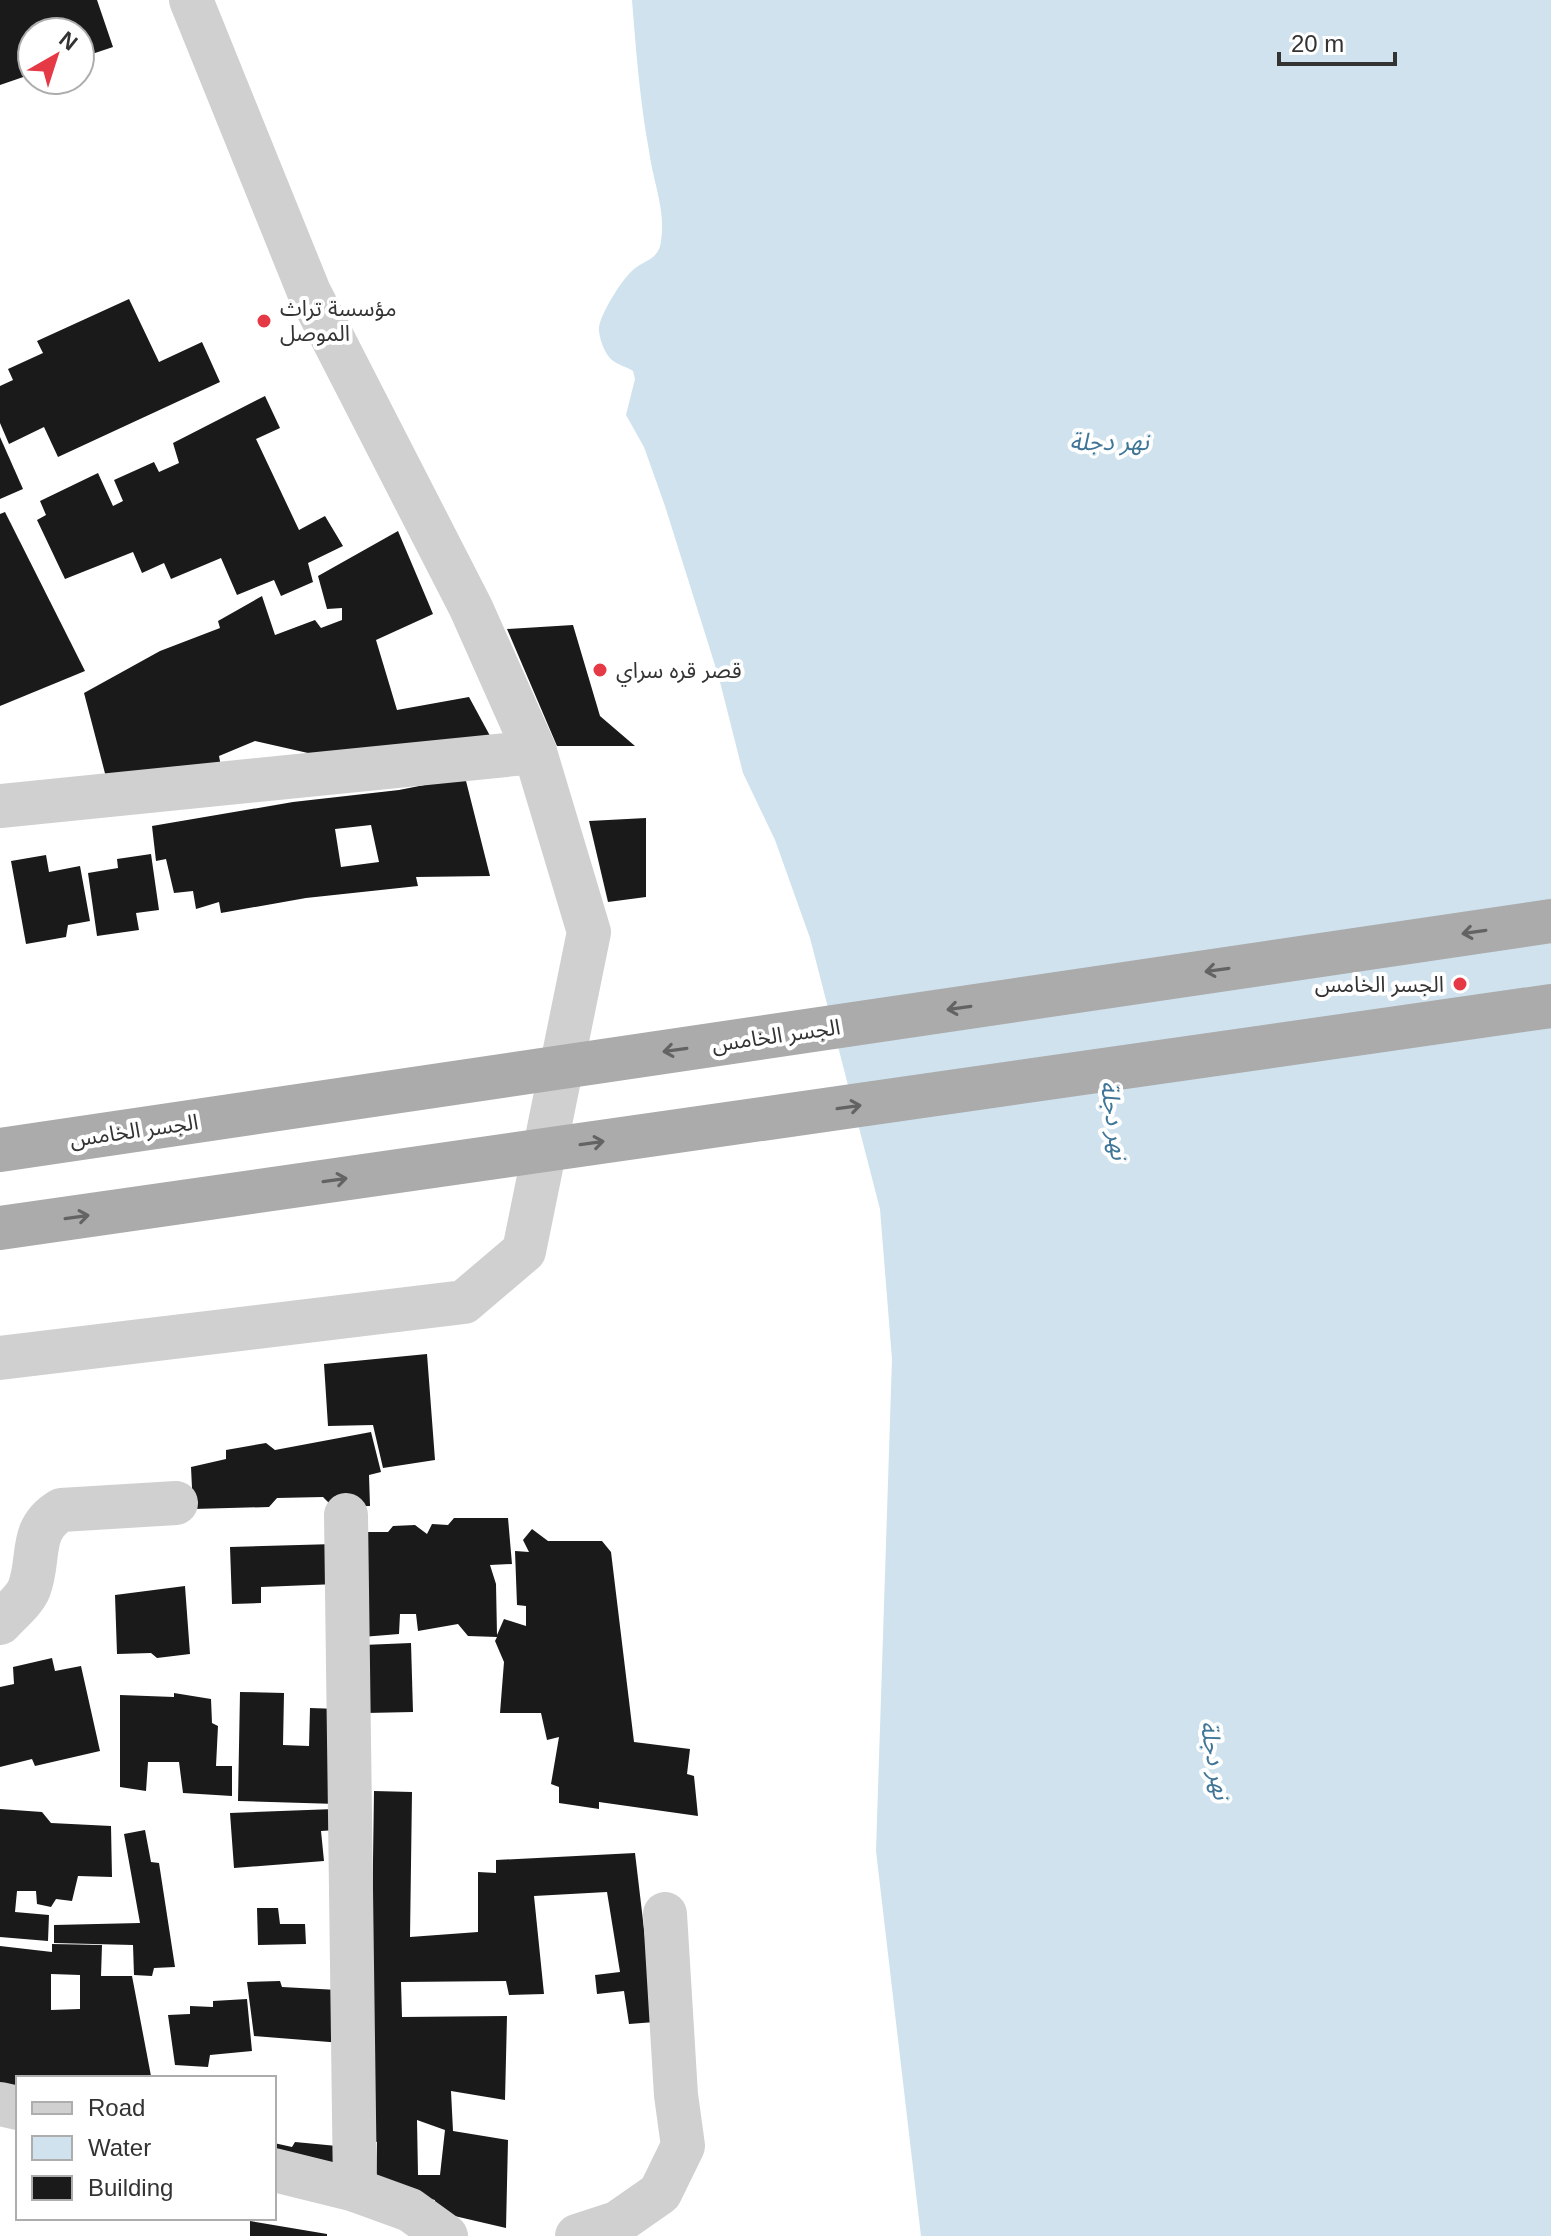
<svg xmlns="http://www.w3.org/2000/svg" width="1551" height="2236" viewBox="0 0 1551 2236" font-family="Arial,'Noto Sans Arabic',sans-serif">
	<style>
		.water { fill: #cfe2ee }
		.building { fill: #1a1a1a; fill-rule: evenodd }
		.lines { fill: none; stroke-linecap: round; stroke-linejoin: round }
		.minor { stroke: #d0d0d0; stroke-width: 44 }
		.primary-bridge { stroke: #ababab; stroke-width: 44 }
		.oneway { stroke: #636363 }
		.poi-dot { fill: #e63946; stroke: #fff; stroke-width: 3 }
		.labels { text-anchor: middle; stroke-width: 8; stroke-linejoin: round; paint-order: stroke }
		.poi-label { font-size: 22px; fill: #333; stroke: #fff; text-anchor: start }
		.street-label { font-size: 22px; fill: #333; stroke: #fff }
		.water-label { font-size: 24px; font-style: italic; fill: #3f7597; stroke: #fff }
	</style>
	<rect width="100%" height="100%" fill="#fff"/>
	<path class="water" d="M632 0H1551V2236H921L876 1851 892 1359 880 1209 810 938 775 840 743 773 719 678 665 506 644 447 626 415 635 379 633 371C627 367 618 365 612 360 605 355 598 336 599 327 601 313 622 279 633 270 644 260 659 260 661 241 666 211 653 181 649 151 640 101 636 51 632 0Z"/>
	<g class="building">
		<polygon points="0,0 97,0 113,47 80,58 80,32 32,32 32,74 0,85"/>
		<polygon points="129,299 159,362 202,342 220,382 58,457 44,427 9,444 0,423 0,386 13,380 8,369 43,353 37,341"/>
		<polygon points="265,396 280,428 256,439 299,530 325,516 343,546 308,563 313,582 281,596 274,580 237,595 221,558 171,579 164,563 142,573 133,552 65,579 37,520 46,515 40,501 98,473 113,506 123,501 114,480 154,462 159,472 179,463 173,443"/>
		<polygon points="0,437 23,489 0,499"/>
		<polygon points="5,512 85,671 0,706 0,514"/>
		<polygon points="398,531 433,614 376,640 397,710 469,697 495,745 317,770 308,753 255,741 219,756 225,787 113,804 84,693 160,651 220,628 218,621 262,596 275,635 315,620 321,628 342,620 342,608 327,609 318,576"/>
		<polygon points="573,625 600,716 635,746 557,746 507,629"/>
		<path d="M465 777 490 876 416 877 418 886 306 898 221 913 219 902 196 909 193 891 174 893 166 859 156 861 152 826 293 802 399 790ZM371 825 379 862 341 867 335 829Z"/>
		<polygon points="646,818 646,897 608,902 589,821"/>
		<polygon points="151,854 159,910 136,913 139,930 97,936 88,873 118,868 117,859"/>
		<polygon points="46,855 49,872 80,866 90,921 68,925 66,937 26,944 11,861"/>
		<polygon points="427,1354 435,1460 383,1468 373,1425 328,1426 324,1364"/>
		<polygon points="371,1432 381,1472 369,1475 370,1506 333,1507 323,1497 277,1498 269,1507 193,1509 191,1467 226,1459 226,1450 266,1443 275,1450"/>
		<polygon points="454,1518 508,1518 512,1564 490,1565 496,1584 497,1635 504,1619 526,1626 526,1606 517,1605 515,1551 529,1552 523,1540 532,1529 548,1541 602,1541 611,1552 634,1742 690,1749 687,1774 694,1776 698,1816 599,1802 599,1809 559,1803 559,1787 551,1784 559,1737 547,1740 541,1713 500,1713 504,1662 495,1641 497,1637 468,1636 458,1624 418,1631 416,1614 400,1614 399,1634 362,1637 362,1532 388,1532 393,1526 415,1525 427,1534 432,1524 448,1525"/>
		<polygon points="335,1544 337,1584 261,1587 261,1603 232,1604 230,1547"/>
		<polygon points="185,1586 190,1654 157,1658 151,1653 117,1654 115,1595"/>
		<polygon points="411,1643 413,1712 366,1713 363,1645"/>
		<polygon points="52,1658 55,1671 81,1666 100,1751 35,1766 32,1759 0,1767 0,1687 14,1684 13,1667"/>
		<polygon points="240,1692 284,1693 283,1745 309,1746 310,1708 339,1709 337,1804 238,1801"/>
		<polygon points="174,1693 211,1699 212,1723 218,1726 216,1766 232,1766 232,1796 183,1793 179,1762 148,1762 146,1791 120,1787 120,1695 174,1697"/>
		<path d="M374 1791 412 1792 410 1937 478 1932V1872L496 1873V1860L635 1853 655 2022 629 2024 624 1991 597 1994 595 1975 620 1972 607 1892 534 1896 544 1994 509 1995 506 1981 401 1982 402 2017 507 2016 505 2100 451 2091 453 2131 508 2140 506 2228 433 2211 435 2200 376 2188 377 2142 369 2140ZM417 2120 445 2130 440 2175H418Z"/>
		<polygon points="0,1809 42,1812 51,1823 111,1826 112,1877 78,1876 72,1901 56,1899 51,1907 37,1904 36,1891 17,1891 15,1912 49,1915 48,1941 0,1937"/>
		<polygon points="334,1809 336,1830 321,1831 324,1861 234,1868 230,1813"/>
		<polygon points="145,1830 151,1862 159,1863 175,1967 154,1968 152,1976 134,1975 133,1945 54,1943 54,1925 140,1923 124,1834"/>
		<polygon points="257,1908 278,1908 280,1924 305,1924 306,1944 258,1945"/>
		<path d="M52 1944 102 1945 101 1976H132L151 2076 18 2078V2090L0 2084V1946L52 1952ZM51 1974 80 1975V2009L51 2010Z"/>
		<polygon points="280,1981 282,1987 338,1990 342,2043 254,2036 247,1982"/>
		<polygon points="247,1999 252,2051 210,2055 208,2067 175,2065 168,2015 190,2014 190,2006 213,2007 213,2001"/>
		<polygon points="295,2142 337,2146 336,2178 274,2166 274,2143 292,2147"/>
		<polygon points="250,2221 327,2234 327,2236 250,2236"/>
	</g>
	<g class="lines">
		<g class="minor">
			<polyline points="0,806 535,752"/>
			<polyline points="0,1358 464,1302 524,1251 589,932 535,752 471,608 309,292 191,0"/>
			<path d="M346 1515C351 1740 350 1965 355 2190"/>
			<path d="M0 1623C9 1613 24 1601 29 1589 41 1557 28 1530 61 1510L176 1503"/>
			<polyline points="0,2104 18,2108"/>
			<polyline points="274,2170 355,2190 410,2210 446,2236"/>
			<polyline points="577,2236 617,2223 660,2193 683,2146 676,2095 665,1914"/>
		</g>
		<g class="primary-bridge">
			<polyline points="0,1150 1551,921"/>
			<polyline points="0,1228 1551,1006"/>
		</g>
	</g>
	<defs><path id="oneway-shaft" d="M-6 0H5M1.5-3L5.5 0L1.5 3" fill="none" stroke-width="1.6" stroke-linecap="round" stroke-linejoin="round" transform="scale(2)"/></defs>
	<g class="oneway">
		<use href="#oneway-shaft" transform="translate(1474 932) rotate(172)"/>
		<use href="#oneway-shaft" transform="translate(1217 970) rotate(172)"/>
		<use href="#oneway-shaft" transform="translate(959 1008) rotate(172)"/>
		<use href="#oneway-shaft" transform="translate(675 1050) rotate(172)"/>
		<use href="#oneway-shaft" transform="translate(849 1107) rotate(-8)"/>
		<use href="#oneway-shaft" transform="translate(592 1143) rotate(-8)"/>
		<use href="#oneway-shaft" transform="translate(335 1180) rotate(-8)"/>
		<use href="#oneway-shaft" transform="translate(77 1217) rotate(-8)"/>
	</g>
	<g class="poi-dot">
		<circle cx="264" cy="321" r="8"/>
		<circle cx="600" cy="670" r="8"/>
		<circle cx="1460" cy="984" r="8"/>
	</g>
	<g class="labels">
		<g class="poi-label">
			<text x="280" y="316">مؤسسة تراث<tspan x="280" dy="25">الموصل</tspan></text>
			<text x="616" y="678">قصر قره سراي</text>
			<text x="1444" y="992" text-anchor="end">الجسر الخامس</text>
		</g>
		<g class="street-label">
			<text transform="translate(776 1035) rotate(-8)" y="8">الجسر الخامس</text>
			<text transform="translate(134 1130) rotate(-8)" y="8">الجسر الخامس</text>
		</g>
		<g class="water-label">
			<text x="1109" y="450">نهر دجلة</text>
			<text transform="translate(1114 1120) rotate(82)" y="8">نهر دجلة</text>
			<text transform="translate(1215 1760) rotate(80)" y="8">نهر دجلة</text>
		</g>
	</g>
	<rect x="16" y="2076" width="260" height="144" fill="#ffffff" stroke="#adadad" stroke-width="2"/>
	<rect x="32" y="2102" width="40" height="12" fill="#d0d0d0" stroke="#adadad" stroke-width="2"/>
	<text x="88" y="2116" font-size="24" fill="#333333">Road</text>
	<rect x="32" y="2136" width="40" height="24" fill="#cfe2ee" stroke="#adadad" stroke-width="2"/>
	<text x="88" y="2156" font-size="24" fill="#333333">Water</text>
	<rect x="32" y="2176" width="40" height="24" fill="#1a1a1a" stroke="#adadad" stroke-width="2"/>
	<text x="88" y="2196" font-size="24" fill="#333333">Building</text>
	<g transform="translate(56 56) rotate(39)"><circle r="38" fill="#ffffff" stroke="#adadad" stroke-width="2"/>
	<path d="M0-6L14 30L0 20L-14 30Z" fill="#e63946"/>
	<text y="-12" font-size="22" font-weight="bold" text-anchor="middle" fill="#333333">N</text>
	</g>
	<path d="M1279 52v12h116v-12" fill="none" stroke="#333333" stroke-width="4"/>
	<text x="1291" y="52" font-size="24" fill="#333333" stroke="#ffffff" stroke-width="6" paint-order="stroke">20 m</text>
</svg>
